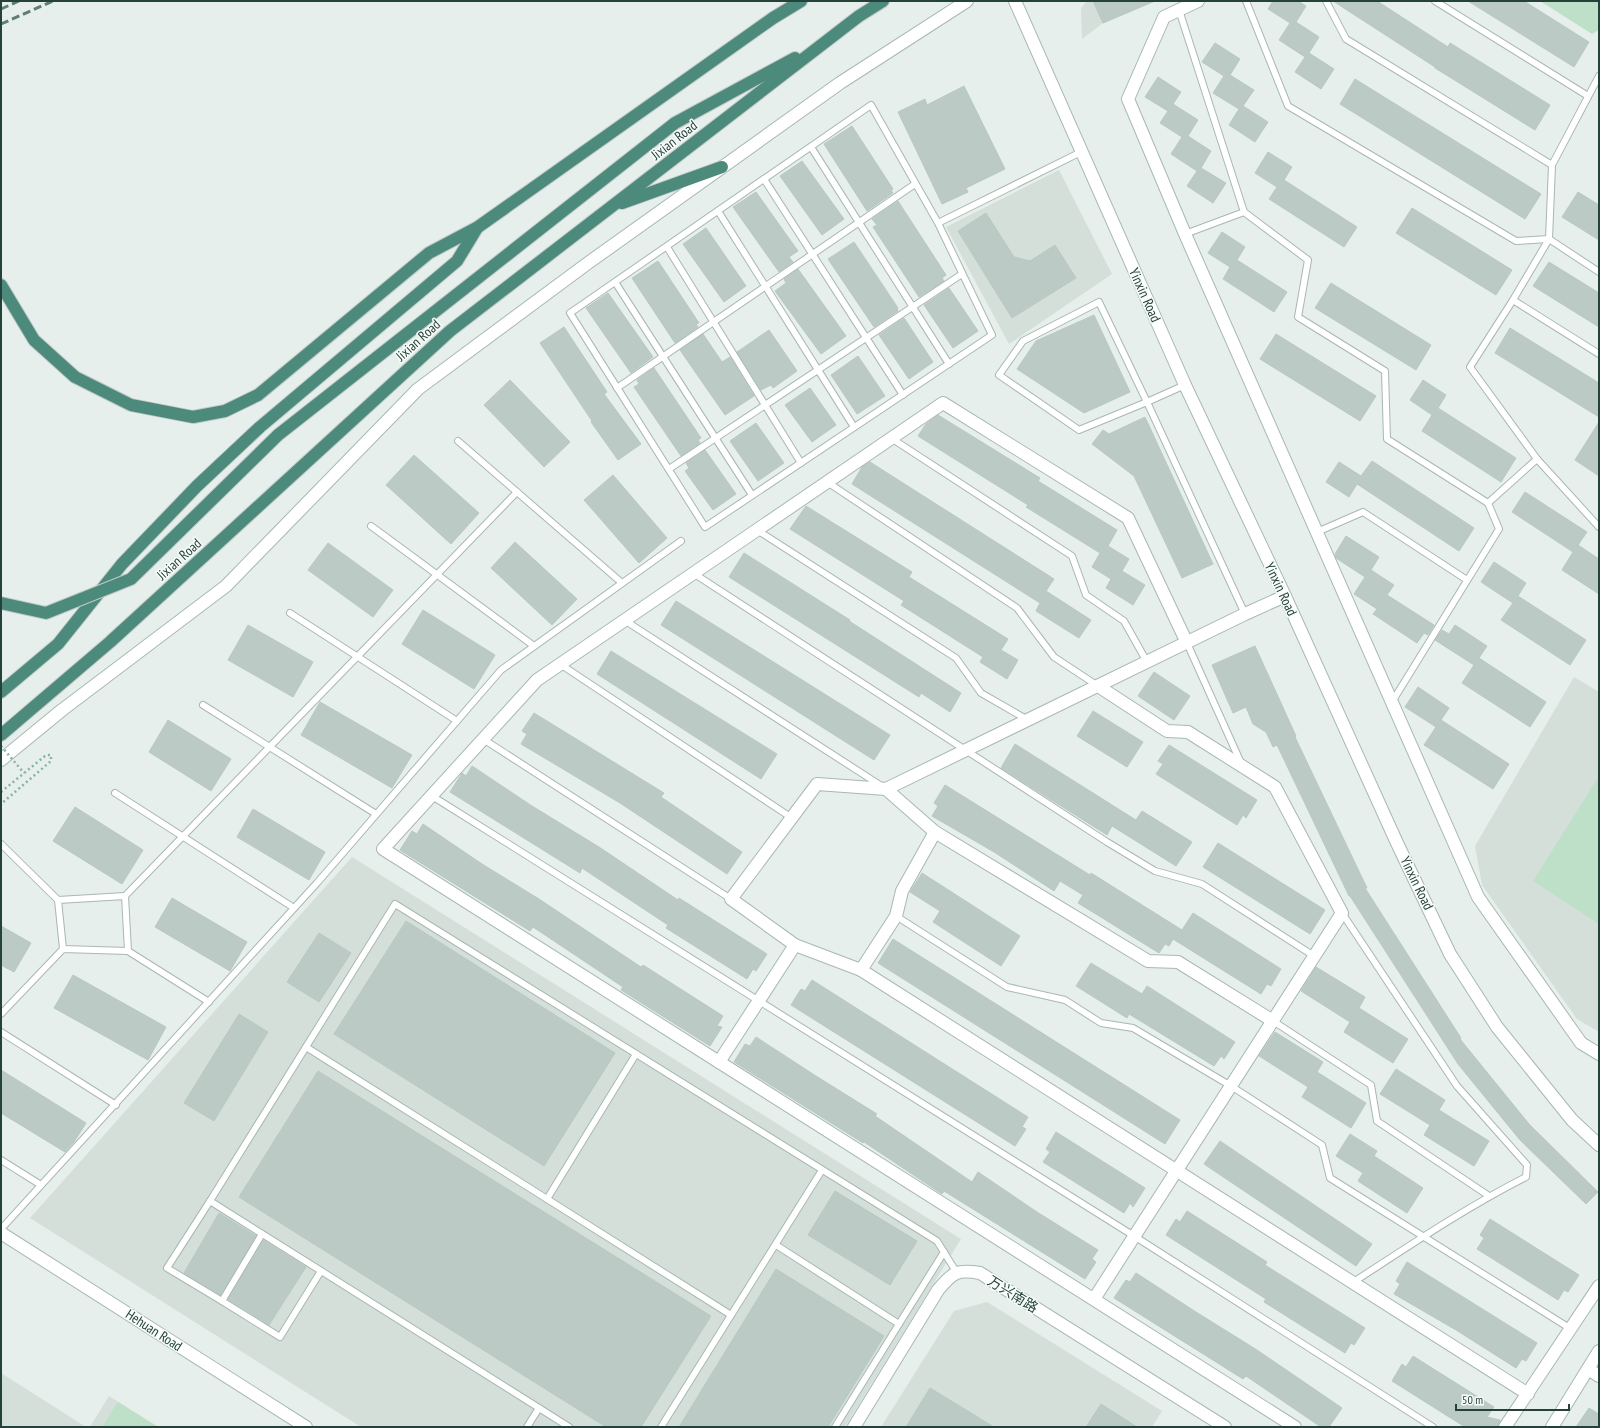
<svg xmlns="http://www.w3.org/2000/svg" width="1600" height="1428" viewBox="0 0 1600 1428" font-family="'PT Sans Narrow','Noto Sans SC',sans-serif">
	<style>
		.built { fill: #d4dfda }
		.green { fill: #bfe0c8 }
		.building { fill: #bbcac4; stroke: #b8c9c2 }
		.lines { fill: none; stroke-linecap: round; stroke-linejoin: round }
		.service-casing { stroke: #a8b8b2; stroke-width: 8 }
		.minor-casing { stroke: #a8b8b2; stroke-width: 14 }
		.tertiary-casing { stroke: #a8b8b2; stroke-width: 14 }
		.trunk-casing { stroke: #c2cac8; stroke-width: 14 }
		.path { stroke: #86b3a5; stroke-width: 2.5; stroke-dasharray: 2 3; stroke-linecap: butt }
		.service { stroke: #fff; stroke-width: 6 }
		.minor { stroke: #fff; stroke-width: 12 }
		.tertiary { stroke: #fff; stroke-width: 12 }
		.trunk { stroke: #4c8a7c; stroke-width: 12 }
		.rail { stroke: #5f7d75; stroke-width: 3; stroke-dasharray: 8 4; stroke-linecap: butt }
		.trunk-bridge-casing { stroke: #c2cac8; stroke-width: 14; stroke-linecap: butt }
		.path-bridge { stroke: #86b3a5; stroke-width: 2.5; stroke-dasharray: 2 3; stroke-linecap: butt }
		.trunk-bridge { stroke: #4c8a7c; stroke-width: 12 }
		.labels { text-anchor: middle; stroke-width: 3; stroke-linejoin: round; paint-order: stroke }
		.street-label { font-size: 14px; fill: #24423a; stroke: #f7fbf9 }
	</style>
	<rect width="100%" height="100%" fill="#e6efeb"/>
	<g class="built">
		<polygon points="1087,1 1155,1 1103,23 1082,39 1081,8"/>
		<polygon points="1059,170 1112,274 1009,344 946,227"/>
		<polygon points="1574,677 1599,692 1599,1032 1577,1019 1482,885 1475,846"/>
		<polygon points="352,857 961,1239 845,1427 361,1427 30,1218"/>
		<polygon points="987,1302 1162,1411 1152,1427 881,1427 954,1311"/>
		<polygon points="1,1373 86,1427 1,1427"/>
		<polygon points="109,1396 158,1427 90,1427"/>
	</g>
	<g class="green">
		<polygon points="1540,1 1598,1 1599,30 1592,34"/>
		<polygon points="1599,776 1599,924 1533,881"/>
		<polygon points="118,1402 158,1427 102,1427"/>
	</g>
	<g class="building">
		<polygon points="1093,1 1155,1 1103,23"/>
		<polygon points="1273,1 1298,1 1306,6 1296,22 1319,37 1309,53 1334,69 1321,89 1295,72 1305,57 1279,40 1290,23 1268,9"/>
		<polygon points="1333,1 1377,1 1448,47 1450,43 1550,105 1535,130 1435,68 1435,67"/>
		<polygon points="1468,1 1524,1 1589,42 1574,67"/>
		<polygon points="1215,43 1240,59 1230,75 1254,90 1243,106 1268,122 1255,142 1229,125 1239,109 1213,93 1224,76 1202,62"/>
		<polygon points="1158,77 1181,92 1173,104 1198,120 1188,136 1211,151 1201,168 1226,183 1213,203 1187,186 1197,171 1171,154 1182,137 1160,123 1168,111 1145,97"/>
		<polygon points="1355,79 1541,194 1525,219 1340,104"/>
		<polygon points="964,86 1005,169 966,188 968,192 942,204 898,112 925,99 927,105"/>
		<polygon points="852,126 893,189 891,190 893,193 867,211 824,144"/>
		<polygon points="1268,152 1292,167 1284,180 1357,227 1344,247 1269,199 1277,187 1255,173"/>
		<polygon points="802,161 844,219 822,235 780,176"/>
		<polygon points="756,192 798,251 789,257 793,262 779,272 733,207"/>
		<polygon points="1578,192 1599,205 1599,240 1562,217"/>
		<polygon points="898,201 946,275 942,278 944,281 919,297 873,227 877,225 872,219"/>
		<polygon points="1412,208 1512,270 1496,295 1396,233"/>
		<polygon points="986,213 1014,257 1030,261 1055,245 1076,278 1012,318 958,231"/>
		<polygon points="706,228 746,286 724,302 683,244"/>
		<polygon points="1222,232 1245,247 1237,260 1287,292 1274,312 1223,279 1230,267 1208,253"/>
		<polygon points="854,242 898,308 897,308 898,311 874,327 828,259"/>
		<polygon points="658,261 699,323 696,324 698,327 675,343 632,278"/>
		<polygon points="1549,262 1599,293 1599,327 1533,286"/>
		<polygon points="798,269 846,336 821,354 775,291 786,283 784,279"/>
		<polygon points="1331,283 1431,345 1416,370 1315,308"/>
		<polygon points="949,288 978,331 953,348 924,305"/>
		<polygon points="608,293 653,357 631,373 586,308"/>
		<polygon points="1094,315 1130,392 1084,413 1017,369 1036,341"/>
		<polygon points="904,318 933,362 909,379 879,335"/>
		<polygon points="564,327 607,392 604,394 641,444 618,460 591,422 592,421 540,343"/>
		<polygon points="1510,328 1599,383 1599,417 1495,353"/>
		<polygon points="769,330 797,371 773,388 771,385 761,390 737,352"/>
		<polygon points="703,334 722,362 730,357 754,396 725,415 680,350"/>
		<polygon points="1276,334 1376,396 1360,421 1260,359"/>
		<polygon points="858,356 885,396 857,414 831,375"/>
		<polygon points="654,368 701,438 698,440 700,443 681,456 634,387 639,384 637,380"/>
		<polygon points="510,380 570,442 544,467 484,405"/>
		<polygon points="1423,380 1446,395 1438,408 1516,458 1501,482 1422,431 1432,415 1410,400"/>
		<polygon points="810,388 836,425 812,442 785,405"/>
		<polygon points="938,415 1040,478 1038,481 1117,530 1108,546 1129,559 1122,571 1145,585 1133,605 1106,588 1111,579 1092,567 1100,553 1026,507 1028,505 918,436 926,424"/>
		<polygon points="1145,417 1213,564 1182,578 1134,476 1092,444 1103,430 1109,434"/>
		<polygon points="1599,422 1599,476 1575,460"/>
		<polygon points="756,423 784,463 758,481 730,441"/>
		<polygon points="705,450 736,494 713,510 685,471 689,468 686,463"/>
		<polygon points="414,455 479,513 451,544 386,485"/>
		<polygon points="1372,461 1474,528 1459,551 1357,484 1349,497 1326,482 1339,462 1361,476"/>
		<polygon points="870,462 1054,579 1046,591 1091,620 1079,638 1036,611 1040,603 852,484 862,467"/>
		<polygon points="613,475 667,538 639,563 584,500"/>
		<polygon points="1525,492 1587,532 1578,545 1599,559 1599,594 1562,570 1573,552 1512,512"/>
		<polygon points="806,506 912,572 909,577 1008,639 1001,650 1018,660 1007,679 980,662 983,657 901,605 904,601 790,529"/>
		<polygon points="1346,536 1379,557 1371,570 1394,585 1387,595 1434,625 1428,635 1424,633 1417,643 1373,614 1377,609 1354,594 1365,577 1336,558 1335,554"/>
		<polygon points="515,542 577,599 552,625 491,568"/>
		<polygon points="328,543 393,590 373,617 308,570"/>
		<polygon points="744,553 850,620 849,621 961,693 950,712 921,693 919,697 729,577"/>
		<polygon points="1494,562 1526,583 1518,596 1586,640 1570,665 1501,620 1513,603 1481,582"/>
		<polygon points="676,601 890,735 874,760 661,625"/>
		<polygon points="423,610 495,655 474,689 402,644"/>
		<polygon points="248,625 313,662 293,697 228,660"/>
		<polygon points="1455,625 1487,646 1479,658 1546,702 1530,727 1462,683 1474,665 1435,640 1442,630 1449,634"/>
		<polygon points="1255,646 1296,736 1295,737 1367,888 1365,888 1461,1038 1460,1039 1529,1124 1598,1192 1586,1204 1520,1140 1458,1064 1350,896 1349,896 1277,745 1273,747 1266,732 1253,724 1246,707 1233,713 1212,665"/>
		<polygon points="611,651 777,754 761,779 597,674"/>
		<polygon points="1154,672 1190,696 1174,720 1138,696"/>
		<polygon points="1418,687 1449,708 1441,720 1509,764 1493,789 1424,745 1436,727 1405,707"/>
		<polygon points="320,702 412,755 392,788 301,735"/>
		<polygon points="1093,711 1143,742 1127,767 1077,736"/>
		<polygon points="534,713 664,793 661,797 742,852 727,874 620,803 521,744 527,734 522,731"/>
		<polygon points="168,720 231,759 211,791 149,752"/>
		<polygon points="1015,744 1136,820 1142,811 1192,842 1176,866 1112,826 1107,835 1001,768"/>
		<polygon points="1169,745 1257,800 1246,818 1243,815 1237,825 1156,774 1163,764 1158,761"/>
		<polygon points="472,766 532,806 599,847 678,900 679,898 767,954 756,971 753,969 747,979 666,928 668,925 582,868 580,873 450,792 461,775 462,773 466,776"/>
		<polygon points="945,785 1090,875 1091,873 1182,930 1193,913 1281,969 1271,986 1267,984 1261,994 1173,939 1169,946 1165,944 1159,953 1078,903 1083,895 1060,881 1054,891 994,852 932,816 938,806 934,803"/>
		<polygon points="75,807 143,850 122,884 53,841"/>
		<polygon points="253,809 325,852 309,880 237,837"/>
		<polygon points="423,824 482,864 539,899 641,967 643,965 723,1016 717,1026 722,1027 710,1046 621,990 623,987 533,927 530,931 400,850 412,831 417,834"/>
		<polygon points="1218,843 1325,910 1310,934 1203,867"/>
		<polygon points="922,873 1020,936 1001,966 933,922 940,911 910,892"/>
		<polygon points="172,898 247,942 230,971 155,927"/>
		<polygon points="406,921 615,1053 544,1166 334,1034"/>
		<polygon points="1,926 31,943 14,972 1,965"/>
		<polygon points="319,933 351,953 319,1002 287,982"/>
		<polygon points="893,939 1180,1120 1165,1144 878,963"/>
		<polygon points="1091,963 1142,994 1147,986 1235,1042 1224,1059 1221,1056 1214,1066 1129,1014 1127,1018 1076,986"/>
		<polygon points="1316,967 1365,997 1359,1008 1408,1039 1393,1063 1344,1032 1350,1022 1301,991"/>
		<polygon points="73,975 166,1027 148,1060 54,1008"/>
		<polygon points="812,980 1028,1117 1022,1127 1026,1129 1015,1146 791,1005 801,989 805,991"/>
		<polygon points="239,1014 268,1032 214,1121 184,1103"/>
		<polygon points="1275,1032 1323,1062 1317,1072 1366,1103 1351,1128 1302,1097 1308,1087 1259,1056"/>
		<polygon points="756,1037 816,1076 877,1114 875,1116 972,1182 978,1172 1037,1212 1098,1250 1092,1259 1096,1262 1085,1279 944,1191 942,1194 864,1142 863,1143 734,1062 745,1044 750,1046"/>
		<polygon points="1396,1069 1445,1100 1439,1110 1489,1141 1474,1166 1424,1135 1430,1125 1380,1094"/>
		<polygon points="1,1070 86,1123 74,1142 65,1152 1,1113"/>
		<polygon points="318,1071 711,1316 641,1427 606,1427 239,1197"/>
		<polygon points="1056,1132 1145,1188 1133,1207 1130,1203 1124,1213 1043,1162 1050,1152 1046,1149"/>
		<polygon points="1350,1134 1377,1151 1374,1156 1423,1188 1407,1213 1358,1181 1363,1173 1336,1156"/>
		<polygon points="1220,1141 1372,1244 1356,1266 1204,1164"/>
		<polygon points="835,1191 917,1241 890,1285 808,1235"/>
		<polygon points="1187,1211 1267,1262 1265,1265 1365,1328 1354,1345 1351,1343 1345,1353 1264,1302 1266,1299 1166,1235 1176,1219 1180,1222"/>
		<polygon points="219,1213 256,1236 221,1295 184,1273"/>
		<polygon points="1490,1219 1579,1275 1568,1292 1564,1290 1558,1300 1477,1249 1484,1238 1480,1235"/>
		<polygon points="263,1240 306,1267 269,1325 228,1299"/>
		<polygon points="1407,1262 1537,1343 1526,1361 1522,1359 1516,1368 1456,1330 1394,1294 1400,1284 1396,1281"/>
		<polygon points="776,1269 884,1336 828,1427 679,1427"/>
		<polygon points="1136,1273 1196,1312 1257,1350 1342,1408 1329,1427 1321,1427 1246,1376 1243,1379 1114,1298 1126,1280 1130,1282"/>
		<polygon points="1413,1356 1494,1407 1487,1417 1500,1420 1498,1427 1465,1427 1392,1381 1402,1364 1406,1367"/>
		<polygon points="930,1388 994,1427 906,1427"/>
		<polygon points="1101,1404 1137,1427 1086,1427"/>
		<polygon points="1589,1408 1599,1414 1599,1427 1576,1427"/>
	</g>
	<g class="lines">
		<g class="service-casing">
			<g id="service">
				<polyline points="1246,1 1288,106 1516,241 1549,239 1599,272"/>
				<polyline points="1326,1 1346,39 1552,165 1599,76"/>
				<polyline points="1435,1 1588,96"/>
				<polyline points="1179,10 1244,212 1308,260 1298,317 1385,371 1387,439 1488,503 1499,529 1392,702"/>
				<polyline points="811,147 949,364"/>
				<polyline points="1552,165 1549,239 1513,300 1599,354"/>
				<polyline points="764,179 903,395"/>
				<polyline points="718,211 854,427"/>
				<polyline points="938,223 871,105 570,313 705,527 992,335 938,223 1081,152"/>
				<polyline points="1185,234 1244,212"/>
				<polyline points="667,247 801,463"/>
				<polyline points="615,282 752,495"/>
				<polyline points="1513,300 1470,367 1537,459 1599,527"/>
				<polyline points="1185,385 1147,402 1099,302 1023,341 999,375 1079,430 1147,402 1245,614"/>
				<polyline points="617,388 915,184"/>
				<polyline points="891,438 1072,556 1086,595 1124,621 1147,662"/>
				<polyline points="458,441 622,583"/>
				<polyline points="669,469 962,274"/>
				<polyline points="827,482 1017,608 1054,657 1098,686"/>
				<polyline points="1488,503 1537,459"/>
				<polyline points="371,526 534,646"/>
				<polyline points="757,530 956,658 981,693 1028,720"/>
				<polyline points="1317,532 1363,512 1467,580"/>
				<polyline points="693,573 1107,842 1155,871 1202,884 1314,956"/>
				<polyline points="290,613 457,721"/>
				<polyline points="624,620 883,787"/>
				<polyline points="1187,643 1241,763"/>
				<polyline points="560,664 792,818"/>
				<polyline points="203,705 376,814"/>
				<polyline points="483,739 731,899"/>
				<polyline points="115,793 294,908"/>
				<polyline points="432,796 1134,1236 1433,1427"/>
				<polyline points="1,844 58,900"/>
				<polyline points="125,896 517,492"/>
				<path d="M1342 913 1457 1086 1527 1165 1526 1177C1465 1208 1409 1246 1352 1283"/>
				<polyline points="896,916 1007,987 1065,1000 1101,1023 1133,1028 1231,1086 1322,1145 1330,1178 1571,1329"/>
				<polyline points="128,951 209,1002"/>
				<polyline points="1,1014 63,949 128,951 125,896 58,900 63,949"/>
				<polyline points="1273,1021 1371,1085 1377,1121 1489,1196"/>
				<polyline points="1,1032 116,1105"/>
				<polyline points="306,1047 731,1315"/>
				<polyline points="1,1160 41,1185"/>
				<polyline points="547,1199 636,1054"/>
				<polyline points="210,1201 167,1268 222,1301"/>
				<polyline points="1,1229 317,883 501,670 681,541"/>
				<polyline points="262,1234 222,1301 280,1337 321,1271"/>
				<polyline points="776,1245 899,1324 944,1252"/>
				<polyline points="539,1408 210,1201 395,904 937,1241 957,1273"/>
				<polyline points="527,1427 539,1408 569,1427"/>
				<polyline points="661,1427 822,1170"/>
				<polyline points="835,1427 899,1324"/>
			</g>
		</g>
		<g class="minor-casing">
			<g id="minor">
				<polyline points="1198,1 1164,17 1128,99 1185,234 1478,897 1581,1043 1599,1054"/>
				<polyline points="1285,596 1245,614 886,789 817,784 731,899 795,945 719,1062 1295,1427"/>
				<polyline points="886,789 935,832 1148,961 1178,962 1273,1021"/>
				<polyline points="795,945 861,970 896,916 902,891 935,832"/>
				<polyline points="861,970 1528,1394"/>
				<polyline points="719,1062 383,849 537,680 943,403 1128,518 1187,643"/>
				<polyline points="1094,1299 1342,913 1275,787 1188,732 1167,731 1098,686"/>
				<polyline points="1588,1369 1599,1376"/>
				<path d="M854 1427 938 1290C953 1272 957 1269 980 1273L1225 1427"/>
				<polyline points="1505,1427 1599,1286"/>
				<polyline points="1552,1427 1599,1351"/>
			</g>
		</g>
		<g class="tertiary-casing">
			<g id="tertiary">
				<polyline points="1015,1 1185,385 1285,596 1397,843 1450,954 1497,1027 1572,1120 1599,1145"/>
				<polyline points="1,760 62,710 226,586 418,389 588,263 840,83 967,1"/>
				<polyline points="1,1233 306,1427"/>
			</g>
		</g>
		<g class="trunk-casing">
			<g id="trunk">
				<polyline points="622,203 722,167"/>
				<polyline points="1,285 34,340 75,377 131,405 193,417 225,411 258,395 429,253 478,227 773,18 801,1"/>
				<polyline points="278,435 675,123 795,58"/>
				<polyline points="1,692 58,644 122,564 197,486 260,427 457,261 477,228"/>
				<polyline points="1,735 110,642 450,331 859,16 883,1"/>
			</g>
		</g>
		<polyline class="path" points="1,792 45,756 47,755 51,755 51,761 1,804"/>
		<use href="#service" class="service"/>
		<use href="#minor" class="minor"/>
		<use href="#tertiary" class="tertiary"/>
		<use href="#trunk" class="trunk"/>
		<g class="rail">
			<polyline points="1,9 19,1"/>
			<polyline points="1,24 53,1"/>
		</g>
		<g class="trunk-bridge-casing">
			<polyline id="trunk-bridge" points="1,603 46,613 131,579 278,435"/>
		</g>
		<polyline class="path-bridge" points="1,746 24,773"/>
		<use href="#trunk-bridge" class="trunk-bridge"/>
	</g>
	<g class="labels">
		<g class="street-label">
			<text transform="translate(674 140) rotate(-38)" y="5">Jixian Road</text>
			<text transform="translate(1145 295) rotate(66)" y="5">Yinxin Road</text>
			<text transform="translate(418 340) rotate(-42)" y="5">Jixian Road</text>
			<text transform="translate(179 559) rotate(-42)" y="5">Jixian Road</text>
			<text transform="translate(1281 589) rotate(65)" y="5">Yinxin Road</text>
			<text transform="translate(1417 883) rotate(64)" y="5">Yinxin Road</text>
			<text transform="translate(1013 1294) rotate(32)" y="5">万兴南路</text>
			<text transform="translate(154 1330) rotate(33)" y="5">Hehuan Road</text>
		</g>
	</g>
	<rect width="1600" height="1428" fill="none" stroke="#24423a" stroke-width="4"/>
	<path d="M1456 1404v6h113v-6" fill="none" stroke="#24423a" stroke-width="2"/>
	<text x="1462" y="1404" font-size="12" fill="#24423a" stroke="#f7fbf9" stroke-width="3" paint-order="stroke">50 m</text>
</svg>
